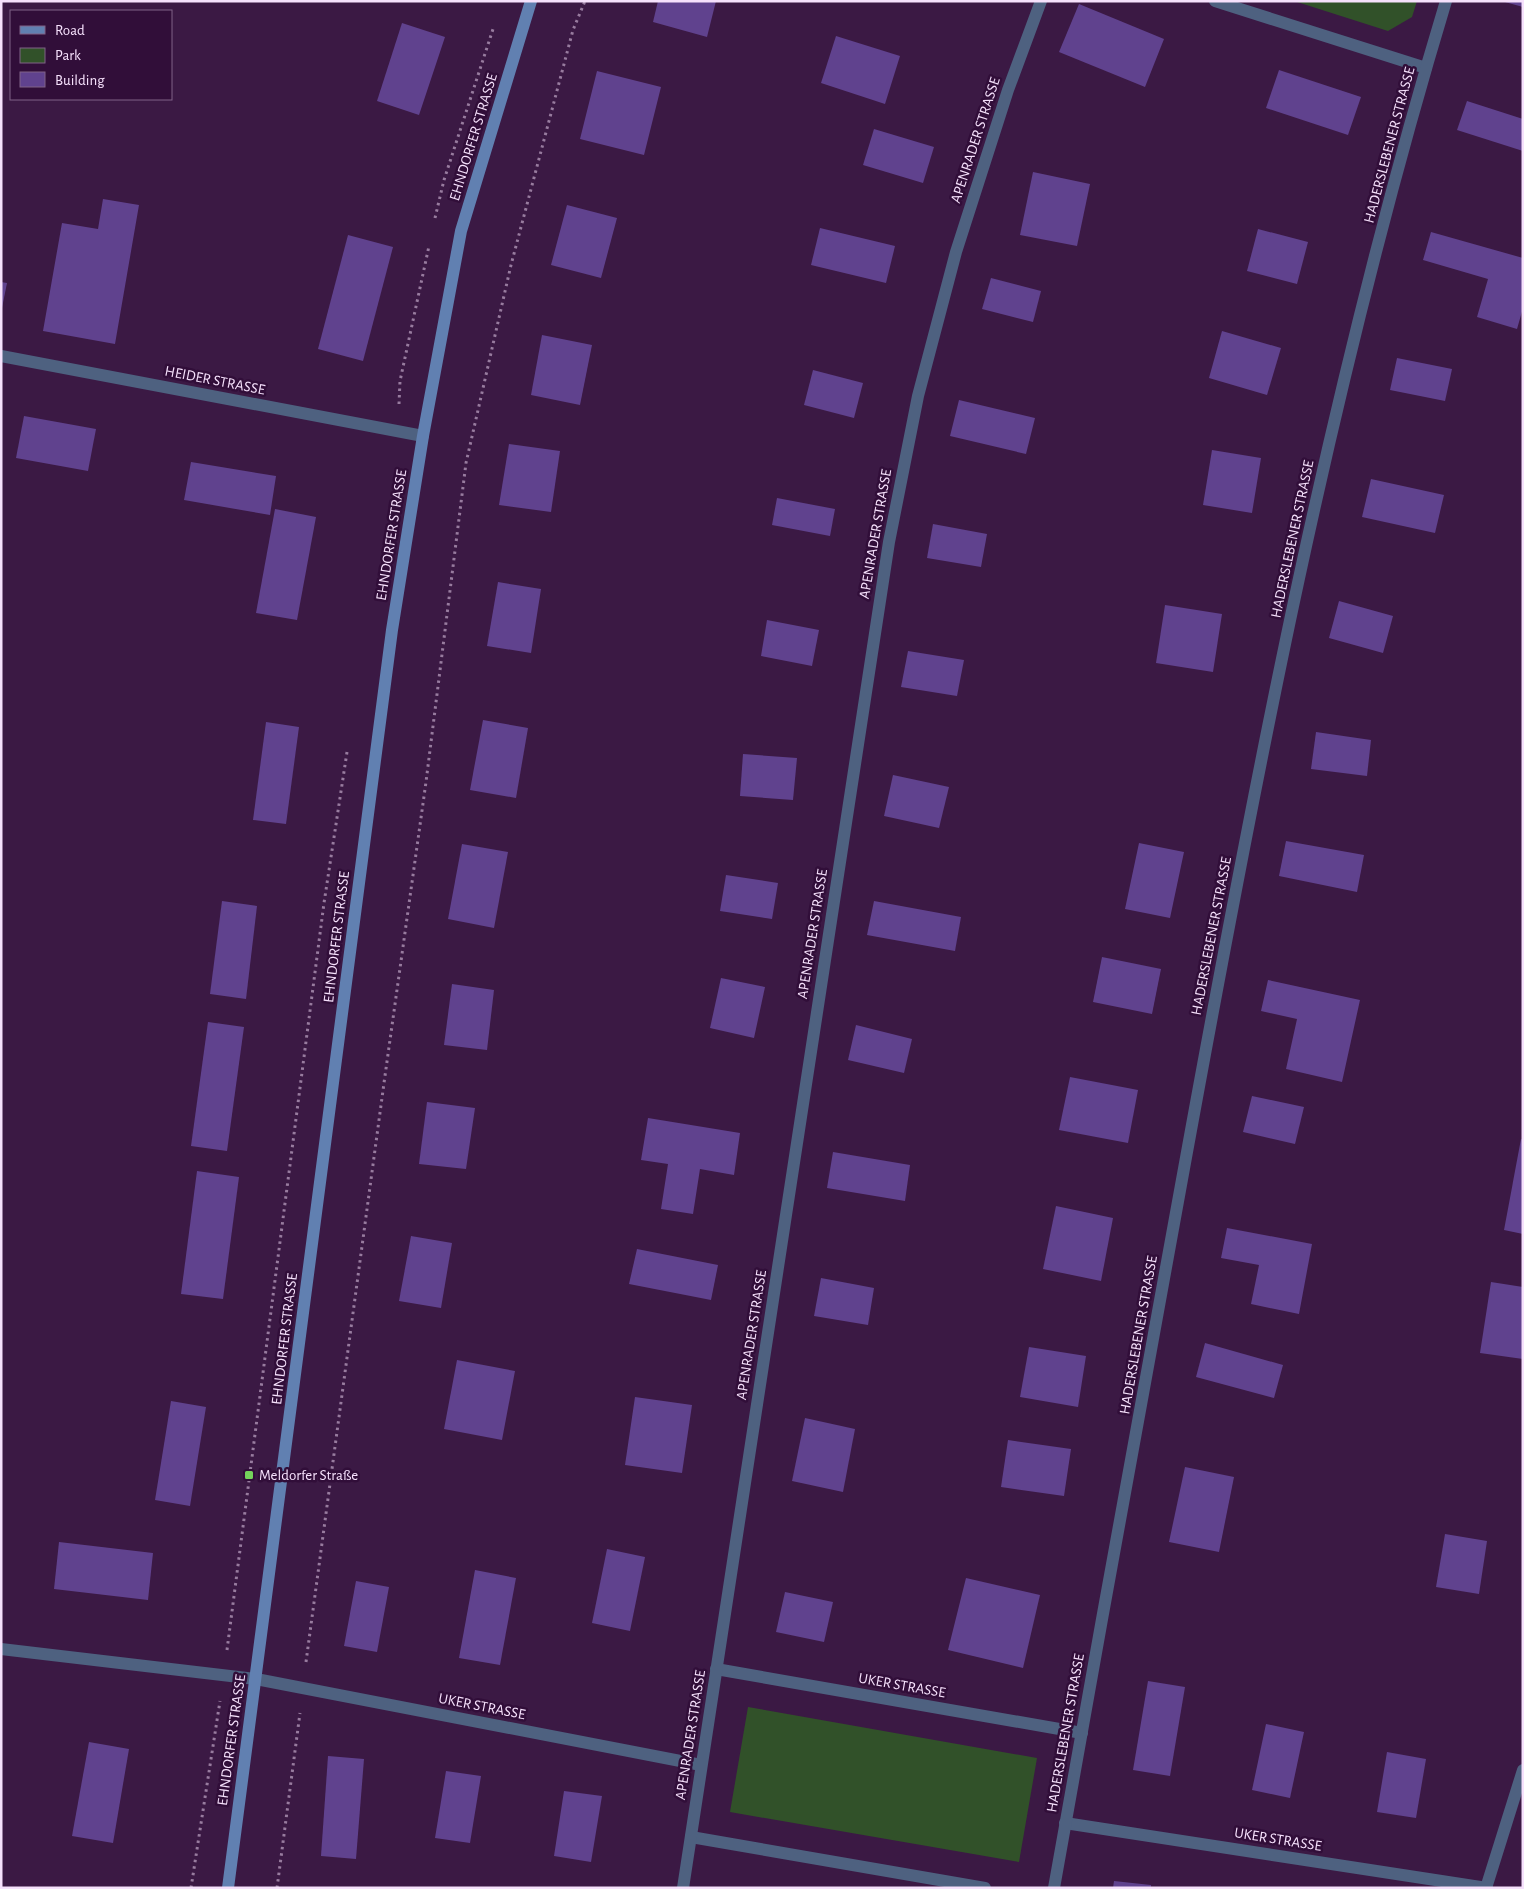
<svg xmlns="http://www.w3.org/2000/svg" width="1524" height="1889" viewBox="0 0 1524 1889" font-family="'Alegreya Sans',sans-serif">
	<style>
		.green { fill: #315129 }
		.building { fill: #60428e }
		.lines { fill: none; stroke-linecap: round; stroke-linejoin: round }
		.path { stroke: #987c9f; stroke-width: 3; stroke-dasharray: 2.5 4; stroke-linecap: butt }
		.street { stroke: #4e6180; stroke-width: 12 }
		.secondary { stroke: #6180b1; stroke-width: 12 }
		.poi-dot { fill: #74d25b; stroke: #310e39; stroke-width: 2 }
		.labels { text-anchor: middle; stroke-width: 5; stroke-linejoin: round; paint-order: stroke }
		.street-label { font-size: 15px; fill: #f6e1fc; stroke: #310e39 }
		.poi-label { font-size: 15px; fill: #f6e1fc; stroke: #310e39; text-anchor: start }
	</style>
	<rect width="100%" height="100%" fill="#3b1944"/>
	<g class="green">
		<polygon points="1294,1 1417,1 1412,17 1388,31"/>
		<polygon points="748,1707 1037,1758 1019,1862 730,1812"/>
	</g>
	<g class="building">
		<polygon points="658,1 716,1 707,37 653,22"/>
		<polygon points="1505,1 1523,1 1523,7 1505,2"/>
		<polygon points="1079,4 1164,39 1145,87 1059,52"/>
		<polygon points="402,23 445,37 419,115 377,101"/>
		<polygon points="836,36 900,56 885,104 821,83"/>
		<polygon points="1279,70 1361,97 1348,135 1266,108"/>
		<polygon points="597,71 661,87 644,155 580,139"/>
		<polygon points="1467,101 1523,119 1523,151 1457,130"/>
		<polygon points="874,129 934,147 923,183 863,165"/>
		<polygon points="1033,172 1090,184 1077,246 1020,235"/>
		<polygon points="103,199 139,205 115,344 43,331 62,223 98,229"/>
		<polygon points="567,205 617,218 601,278 551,265"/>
		<polygon points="820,228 895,246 886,283 811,265"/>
		<polygon points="1258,229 1308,242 1297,284 1247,271"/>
		<polygon points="1431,232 1523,258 1523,308 1517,329 1477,317 1488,279 1423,260"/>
		<polygon points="348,235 393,247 363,361 318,349"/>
		<polygon points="991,278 1041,291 1033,322 982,309"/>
		<polygon points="1,282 7,283 2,308 1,308"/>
		<polygon points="1222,331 1281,348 1267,395 1209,378"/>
		<polygon points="542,335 592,345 580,405 531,395"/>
		<polygon points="1397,358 1452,369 1445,401 1390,390"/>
		<polygon points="813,370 863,383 854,418 804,405"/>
		<polygon points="959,400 1035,418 1026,454 950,436"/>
		<polygon points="24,416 96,429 88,471 16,458"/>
		<polygon points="509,444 560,451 551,512 499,505"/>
		<polygon points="1212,450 1261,458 1252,513 1203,505"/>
		<polygon points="191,462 276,476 270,515 184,500"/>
		<polygon points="1371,479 1444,495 1435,533 1362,517"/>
		<polygon points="777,498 835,509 830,536 772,525"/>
		<polygon points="275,509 316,517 297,620 256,613"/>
		<polygon points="933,524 987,534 981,567 927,558"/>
		<polygon points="498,582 541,589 531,653 487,646"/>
		<polygon points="1339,601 1393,616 1383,653 1329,638"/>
		<polygon points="1165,605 1222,614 1213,672 1156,663"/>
		<polygon points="767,620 819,630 812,666 761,656"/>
		<polygon points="908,651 964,660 957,696 901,687"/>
		<polygon points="483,720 528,728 516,798 470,790"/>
		<polygon points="266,722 299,727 286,824 253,820"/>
		<polygon points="1316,732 1371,740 1367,776 1311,769"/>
		<polygon points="743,754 797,758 793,800 740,796"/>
		<polygon points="893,775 949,787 939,828 884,816"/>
		<polygon points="1286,841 1364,855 1357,892 1279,876"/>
		<polygon points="1139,843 1184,852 1170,918 1125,909"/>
		<polygon points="462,844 508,852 494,928 448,919"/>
		<polygon points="726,875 778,883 772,919 720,911"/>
		<polygon points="222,901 257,906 246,999 210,994"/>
		<polygon points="874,901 961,917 955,951 867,935"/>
		<polygon points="1102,957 1161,969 1152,1014 1093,1002"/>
		<polygon points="721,978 765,987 754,1038 710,1028"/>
		<polygon points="1268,980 1360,1000 1342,1082 1286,1069 1297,1019 1261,1011"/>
		<polygon points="452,984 494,990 487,1050 444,1045"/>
		<polygon points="208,1022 244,1027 227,1151 191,1146"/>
		<polygon points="856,1025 912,1039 904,1073 848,1060"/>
		<polygon points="1070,1077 1138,1090 1128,1143 1059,1130"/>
		<polygon points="1252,1096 1304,1107 1295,1144 1243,1132"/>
		<polygon points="427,1102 475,1108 466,1169 419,1164"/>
		<polygon points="648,1118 740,1133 734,1175 700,1169 693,1214 661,1209 668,1164 641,1160"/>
		<polygon points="1521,1139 1523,1140 1523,1234 1504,1230"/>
		<polygon points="833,1152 910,1165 905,1201 827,1188"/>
		<polygon points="197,1171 239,1177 223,1299 181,1294"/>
		<polygon points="1056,1206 1113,1218 1101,1281 1043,1269"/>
		<polygon points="1227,1228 1312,1244 1299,1314 1251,1304 1259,1265 1221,1258"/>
		<polygon points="411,1236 452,1243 441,1308 399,1301"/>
		<polygon points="637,1249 718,1265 711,1300 629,1284"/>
		<polygon points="821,1278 874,1288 868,1325 814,1316"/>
		<polygon points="1491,1282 1523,1287 1523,1359 1480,1353"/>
		<polygon points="1205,1343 1283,1365 1274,1398 1196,1377"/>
		<polygon points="1029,1347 1086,1356 1078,1407 1020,1397"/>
		<polygon points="457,1360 515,1371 502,1440 444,1429"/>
		<polygon points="635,1397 692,1405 682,1473 625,1465"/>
		<polygon points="171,1401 206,1407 190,1506 155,1500"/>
		<polygon points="805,1418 855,1429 843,1492 792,1481"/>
		<polygon points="1008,1440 1071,1449 1064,1496 1001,1487"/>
		<polygon points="1185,1467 1234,1477 1219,1552 1169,1542"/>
		<polygon points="1445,1534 1487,1541 1479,1594 1436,1587"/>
		<polygon points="59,1542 153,1553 148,1600 54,1589"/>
		<polygon points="607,1549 645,1557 630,1631 592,1623"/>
		<polygon points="475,1570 516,1578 500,1665 459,1658"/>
		<polygon points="966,1578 1040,1595 1023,1668 948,1650"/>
		<polygon points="356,1581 389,1587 377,1652 344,1646"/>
		<polygon points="785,1592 833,1602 824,1642 776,1632"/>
		<polygon points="1148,1681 1185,1687 1170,1776 1133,1770"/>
		<polygon points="1266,1724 1304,1732 1290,1798 1252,1790"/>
		<polygon points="89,1742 129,1749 113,1843 72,1836"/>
		<polygon points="1387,1752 1426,1759 1416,1818 1377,1812"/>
		<polygon points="328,1756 364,1759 356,1859 321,1856"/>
		<polygon points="446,1771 481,1776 470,1843 435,1838"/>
		<polygon points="564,1791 602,1796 591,1862 554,1856"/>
		<polygon points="1114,1881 1151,1885 1151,1888 1113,1888"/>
	</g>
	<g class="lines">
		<g class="path">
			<polyline points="435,218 444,180 494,26"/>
			<polyline points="399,404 400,381 429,246"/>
			<polyline points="227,1650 324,903 347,752"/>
			<polyline points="306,1662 384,1083 426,782 466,463 511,265 573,30 585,1"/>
			<polyline points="191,1888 220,1701"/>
			<polyline points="277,1888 300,1713"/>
		</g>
		<g class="street">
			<polyline points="1215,1 1426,68"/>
			<polyline points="1,356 423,436"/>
			<polyline points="1,1649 256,1679 701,1765"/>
			<polyline points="716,1669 1082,1733"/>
			<polyline points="1065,1823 1487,1888"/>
			<polyline points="691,1837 985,1888"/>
			<polyline points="683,1888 889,542 918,396 956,252 1008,90 1041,1"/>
			<path d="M1054 1888C1096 1646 1142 1405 1185 1163 1256 773 1331 381 1446 1"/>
			<polyline points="1486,1888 1523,1770"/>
		</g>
		<polyline class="secondary" points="228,1888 392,630 423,436 461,231 531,1"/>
	</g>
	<rect class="poi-dot" x="244" y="1470" width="10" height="10" rx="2.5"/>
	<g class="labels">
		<g class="street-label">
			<text transform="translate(473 137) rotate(-73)" y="5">EHNDORFER STRASSE</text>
			<text transform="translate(975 140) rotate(-72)" y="5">APENRADER STRASSE</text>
			<text transform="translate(1389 145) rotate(-75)" y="5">HADERSLEBENER STRASSE</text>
			<text transform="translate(215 380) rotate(11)" y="5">HEIDER STRASSE</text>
			<text transform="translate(875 534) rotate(-80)" y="5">APENRADER STRASSE</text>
			<text transform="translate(391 535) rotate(-81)" y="5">EHNDORFER STRASSE</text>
			<text transform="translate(1292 539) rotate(-78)" y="5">HADERSLEBENER STRASSE</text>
			<text transform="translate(812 934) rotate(-81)" y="5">APENRADER STRASSE</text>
			<text transform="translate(1211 936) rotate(-79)" y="5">HADERSLEBENER STRASSE</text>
			<text transform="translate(336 937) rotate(-83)" y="5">EHNDORFER STRASSE</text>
			<text transform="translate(751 1335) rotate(-81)" y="5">APENRADER STRASSE</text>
			<text transform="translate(1138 1335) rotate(-80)" y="5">HADERSLEBENER STRASSE</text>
			<text transform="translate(284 1339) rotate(-83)" y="5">EHNDORFER STRASSE</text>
			<text transform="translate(902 1685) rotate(10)" y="5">UKER STRASSE</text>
			<text transform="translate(482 1706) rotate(11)" y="5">UKER STRASSE</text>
			<text transform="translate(1065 1733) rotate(-80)" y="5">HADERSLEBENER STRASSE</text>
			<text transform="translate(690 1735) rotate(-81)" y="5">APENRADER STRASSE</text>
			<text transform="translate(231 1740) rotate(-82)" y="5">EHNDORFER STRASSE</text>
			<text transform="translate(1278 1839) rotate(9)" y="5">UKER STRASSE</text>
		</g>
		<g class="poi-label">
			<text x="259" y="1480">Meldorfer Straße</text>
		</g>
	</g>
	<rect width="1524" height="1889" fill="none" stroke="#f6e1fc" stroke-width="5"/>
	<rect x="10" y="10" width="162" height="90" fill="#310e39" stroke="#806287"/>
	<rect x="20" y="26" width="25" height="8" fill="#6180b1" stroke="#806287"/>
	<text x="55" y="35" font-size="15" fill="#f6e1fc">Road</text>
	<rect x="20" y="48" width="25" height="15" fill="#315129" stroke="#806287"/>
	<text x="55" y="60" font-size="15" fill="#f6e1fc">Park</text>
	<rect x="20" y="72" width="25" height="15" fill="#60428e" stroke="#806287"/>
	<text x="55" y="85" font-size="15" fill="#f6e1fc">Building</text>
</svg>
